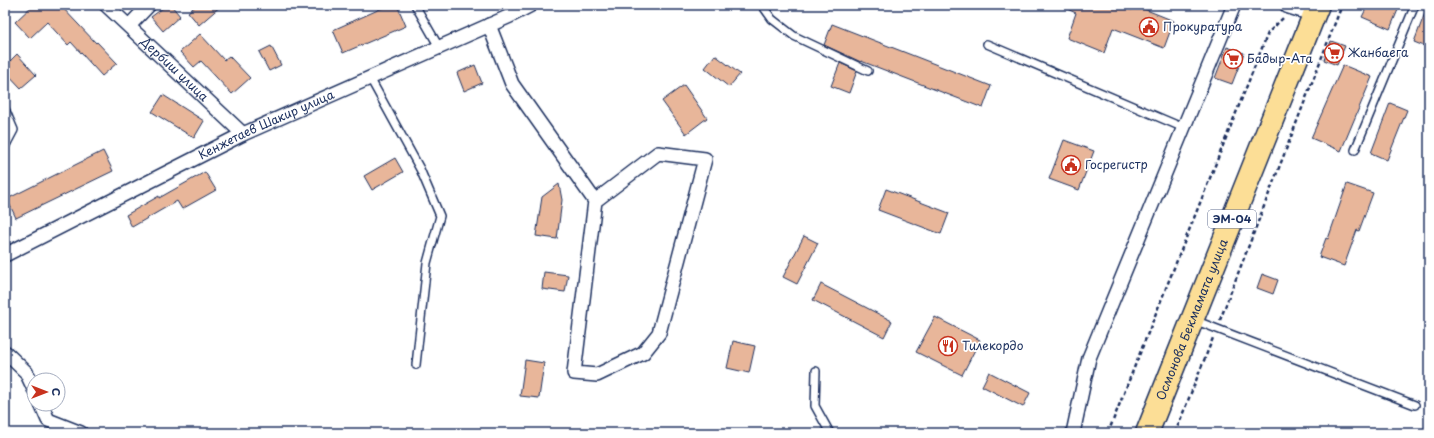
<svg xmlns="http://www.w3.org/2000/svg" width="1434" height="438" viewBox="0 0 1434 438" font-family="'Playpen Sans',sans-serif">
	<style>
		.building { fill: #e8b69a; stroke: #1b2f5e }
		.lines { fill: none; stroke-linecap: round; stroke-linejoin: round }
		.service-casing { stroke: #1b2f5e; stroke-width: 10 }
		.minor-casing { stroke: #1b2f5e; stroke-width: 16 }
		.tertiary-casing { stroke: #1b2f5e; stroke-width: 20 }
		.trunk-casing { stroke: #1b2f5e; stroke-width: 25 }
		.path { stroke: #1b2f5e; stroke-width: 2.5; stroke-dasharray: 4 3; stroke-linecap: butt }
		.service { stroke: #fff; stroke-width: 7 }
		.minor { stroke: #fff; stroke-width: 13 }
		.tertiary { stroke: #fff; stroke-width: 17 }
		.trunk { stroke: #fcde96; stroke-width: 22 }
		.labels { text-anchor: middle; stroke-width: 3.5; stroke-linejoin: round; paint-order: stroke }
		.shield { fill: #fff; stroke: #5f6d8e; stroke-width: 1 }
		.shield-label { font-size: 11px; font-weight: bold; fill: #1b2f5e }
		.poi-label { font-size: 12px; fill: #1b2f5e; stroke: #fff; text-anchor: start }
		.street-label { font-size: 12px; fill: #1b2f5e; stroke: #fff }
	</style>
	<rect width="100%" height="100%" fill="#fff"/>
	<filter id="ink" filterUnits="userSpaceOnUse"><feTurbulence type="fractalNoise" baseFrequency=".025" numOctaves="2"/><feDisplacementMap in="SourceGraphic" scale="8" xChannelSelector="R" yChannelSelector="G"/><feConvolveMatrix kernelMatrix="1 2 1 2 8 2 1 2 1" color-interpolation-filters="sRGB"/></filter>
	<g filter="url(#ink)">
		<g class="building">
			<polygon points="33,5 60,5 96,43 97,42 117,63 102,76 71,42 68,45 47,22 30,38 15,22"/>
			<polygon points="167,5 171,5 180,16 163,31 151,17"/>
			<polygon points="197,5 222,5 199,25 188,12"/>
			<polygon points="389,5 397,5 406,26 343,53 333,30"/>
			<polygon points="1058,5 1119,5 1132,10 1134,5 1174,21 1164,48 1113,28 1104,53 1067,38 1076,13"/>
			<polygon points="1368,5 1400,5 1390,29 1362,17"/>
			<polygon points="1428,5 1429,5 1429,48 1414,42"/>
			<polygon points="832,24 991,86 983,108 861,61 861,62 824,45"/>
			<polygon points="200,34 224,60 229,56 250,78 232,94 201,61 194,67 180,52"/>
			<polygon points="1331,41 1345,46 1337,65 1324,60"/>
			<polygon points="271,46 281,65 269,71 259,52"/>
			<polygon points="1227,47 1244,53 1232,84 1215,78"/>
			<polygon points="17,54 36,75 21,88 5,71 5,66"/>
			<polygon points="715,55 740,74 729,87 705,68"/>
			<polygon points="840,63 857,71 849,93 831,86"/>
			<polygon points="475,65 482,83 464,91 457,73"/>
			<polygon points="1343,65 1372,77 1341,151 1311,138"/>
			<polygon points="684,85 707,118 686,134 662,101"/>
			<polygon points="163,95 204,121 194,138 152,112"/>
			<polygon points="1390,103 1407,110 1387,160 1371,153"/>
			<polygon points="1064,140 1094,151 1079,190 1049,179"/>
			<polygon points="103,151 113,171 16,218 7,199"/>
			<polygon points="395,158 403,172 372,190 364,176"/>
			<polygon points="205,172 216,190 182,209 177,201 132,227 126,215 159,196 159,198"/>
			<polygon points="559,184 562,200 557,239 536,236 542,197"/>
			<polygon points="1347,184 1373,193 1359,231 1357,230 1344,266 1319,257 1326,238 1328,239"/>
			<polygon points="886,189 949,213 941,234 878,210"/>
			<polygon points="804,236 818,243 797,284 783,277"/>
			<polygon points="544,272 568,275 565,292 542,289"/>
			<polygon points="1262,274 1278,280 1273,294 1257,288"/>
			<polygon points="821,284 892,321 884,337 813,300"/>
			<polygon points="935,317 980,340 962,375 916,352"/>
			<polygon points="733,341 755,346 749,373 727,368"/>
			<polygon points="525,360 544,363 539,398 520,396"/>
			<polygon points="989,372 1030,393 1023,407 982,386"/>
		</g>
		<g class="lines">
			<g class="service-casing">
				<g id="service">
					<polyline points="415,5 439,47"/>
					<polyline points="762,5 772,19 794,36 868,71"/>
					<polyline points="312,6 314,5"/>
					<polyline points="987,44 1184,128"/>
					<polyline points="370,78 420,169 440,216 427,263 416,365"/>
					<polyline points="5,109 14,130 5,147"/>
					<polyline points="1355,150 1415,5"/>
					<polyline points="1194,320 1415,405"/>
					<polyline points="816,371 815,406 830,433"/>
				</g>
			</g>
			<g class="minor-casing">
				<g id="minor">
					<path id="s1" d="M106 5 243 134"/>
					<polyline points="489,25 512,84 595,201 574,373 597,375 643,353 659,333 705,159 658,153 595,201"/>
					<polyline points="129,26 149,5"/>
					<path id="s2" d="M5 255 243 134 510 16 531 5"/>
					<polyline points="5,352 26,372 34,389"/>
					<polyline points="41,404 48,420 81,433"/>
					<polyline points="1073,433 1089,358 1234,5"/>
				</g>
			</g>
			<g class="tertiary-casing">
				<polyline id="tertiary" points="1289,5 1315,13"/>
			</g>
			<g class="trunk-casing">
				<g id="trunk">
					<path id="s3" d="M1147 433 1318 5"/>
				</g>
			</g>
			<g class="path">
				<polyline points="1220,320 1342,5"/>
				<polyline points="1108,433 1268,33 1283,18"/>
				<polyline points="1175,433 1213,338"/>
			</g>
			<use href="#service" class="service"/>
			<use href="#minor" class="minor"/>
			<use href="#tertiary" class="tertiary"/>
			<use href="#trunk" class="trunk"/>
		</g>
	</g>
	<defs>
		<g id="civic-ring" transform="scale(1)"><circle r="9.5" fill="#fff" stroke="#c8321e" stroke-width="1.5"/><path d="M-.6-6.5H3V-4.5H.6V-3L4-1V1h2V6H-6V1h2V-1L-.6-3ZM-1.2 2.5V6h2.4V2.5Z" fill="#c8321e"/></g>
		<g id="supermarket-ring" transform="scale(1)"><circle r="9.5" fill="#fff" stroke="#c8321e" stroke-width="1.5"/><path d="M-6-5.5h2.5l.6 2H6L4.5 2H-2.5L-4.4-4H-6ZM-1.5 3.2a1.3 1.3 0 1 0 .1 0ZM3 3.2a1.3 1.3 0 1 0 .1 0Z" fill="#c8321e"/></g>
		<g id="restaurant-ring" transform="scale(1)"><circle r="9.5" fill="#fff" stroke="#c8321e" stroke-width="1.5"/><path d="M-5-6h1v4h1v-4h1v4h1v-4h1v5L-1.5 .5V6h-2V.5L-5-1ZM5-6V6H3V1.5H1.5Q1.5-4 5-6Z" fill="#c8321e"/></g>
	</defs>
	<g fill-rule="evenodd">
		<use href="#civic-ring" x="1149" y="27"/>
		<use href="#supermarket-ring" x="1334" y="53"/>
		<use href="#supermarket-ring" x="1233" y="59"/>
		<use href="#civic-ring" x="1071" y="165"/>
		<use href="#restaurant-ring" x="948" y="346"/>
	</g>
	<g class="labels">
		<rect class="shield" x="1208" y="210" width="48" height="18" rx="3"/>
		<g class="shield-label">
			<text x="1232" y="223">ЭМ-04</text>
		</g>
		<g class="poi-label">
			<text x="1163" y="31">Прокуратура</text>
			<text x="1348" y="57">Жанбаега</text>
			<text x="1247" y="63">Бадыр-Ата</text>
			<text x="1085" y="169">Госрегистр</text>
			<text x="962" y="350">Тилекордо</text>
		</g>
		<g class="street-label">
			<text dy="4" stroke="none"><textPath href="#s1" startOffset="94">Дербиш улица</textPath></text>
			<text dy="4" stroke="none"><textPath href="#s2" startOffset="292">Кенжетаев Шакир улица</textPath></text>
			<text dy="4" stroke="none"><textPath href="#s3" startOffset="122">Осмонова Бекмамата улица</textPath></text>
		</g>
	</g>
	<rect width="1434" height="438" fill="none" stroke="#fff" stroke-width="20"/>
	<rect x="10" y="10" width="1414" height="418" fill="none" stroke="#1b2f5e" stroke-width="1.5" filter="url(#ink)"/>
	<g transform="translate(46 392) rotate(90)"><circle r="19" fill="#ffffff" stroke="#a4acbf"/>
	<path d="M0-3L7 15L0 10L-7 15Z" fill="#c8321e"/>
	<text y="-6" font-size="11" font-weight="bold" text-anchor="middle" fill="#1b2f5e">С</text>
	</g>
</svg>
